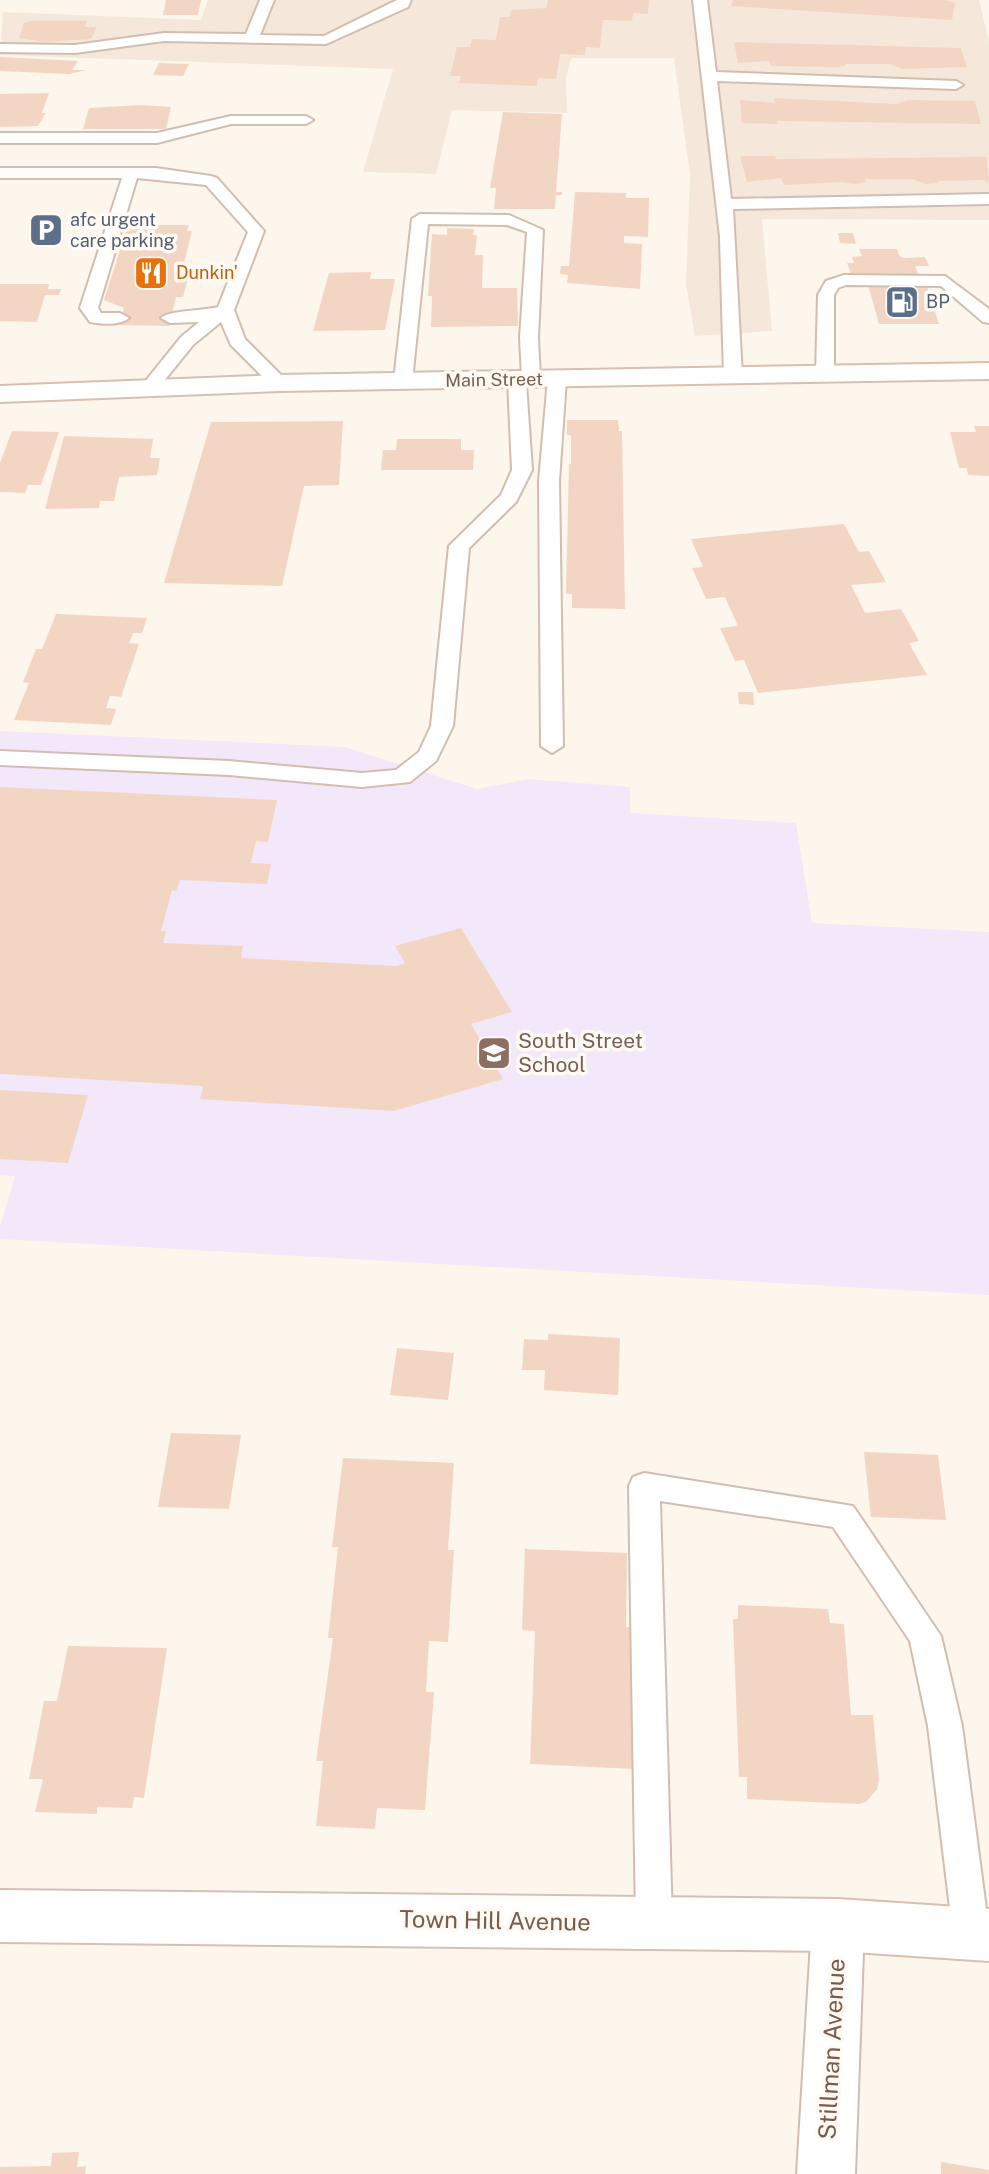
<svg xmlns="http://www.w3.org/2000/svg" width="989" height="2174" viewBox="0 0 989 2174" font-family="'Public Sans',sans-serif">
	<style>
		.residential { fill: #f5e8da }
		.education { fill: #f3e8fa }
		.building { fill: #f3d5c3 }
		.lines { fill: none; stroke-linecap: round; stroke-linejoin: round }
		.lane-casing { stroke: #d1beb0; stroke-width: 4 }
		.street-casing { stroke: #d1beb0; stroke-width: 4 }
		.secondary-casing { stroke: #d6c0b0; stroke-width: 4 }
		.lane { fill: #fff; fill-rule: evenodd }
		.street { fill: #fff; fill-rule: evenodd }
		.secondary { fill: #fff; fill-rule: evenodd }
		.labels { text-anchor: middle; stroke-width: 7; stroke-linejoin: round; paint-order: stroke }
		.far-service-label { font-size: 18px; fill: #4e5e75; stroke: #fffaf3; text-anchor: start }
		.far-food-label { font-size: 18px; fill: #c56008; stroke: #fffaf3; text-anchor: start }
		.far-street-label { font-size: 18px; fill: #7a5c4d; stroke: #fffaf3 }
		.education-label { font-size: 21px; fill: #785e54; stroke: #fffaf3; text-anchor: start }
		.near-street-label { font-size: 24px; fill: #7a5c4d; stroke: #fffaf3 }
	</style>
	<rect width="100%" height="100%" fill="#fdf6ec"/>
	<polygon class="residential" points="208,0 979,0 989,42 989,220 762,219 772,331 695,336 686,284 690,175 674,58 571,58 566,78 567,113 452,110 436,174 363,172 393,69 0,55 3,12 201,20"/>
	<polygon class="education" points="0,731 345,747 477,789 529,779 630,787 630,813 796,823 812,923 989,932 989,1295 0,1239 0,1227 15,1176 0,1175"/>
	<g class="building">
		<polygon points="166,0 201,0 198,15 163,15"/>
		<polygon points="548,0 649,0 648,14 633,13 632,21 603,20 600,48 586,47 585,55 560,54 556,79 538,78 537,86 459,83 461,76 450,76 457,47 470,47 472,39 496,40 500,17 510,17 511,10 546,8"/>
		<polygon points="733,0 944,0 955,3 952,20 731,6"/>
		<polygon points="32,21 87,21 85,27 97,27 91,39 44,42 19,38 24,23"/>
		<polygon points="734,42 961,48 967,67 902,69 889,64 845,64 846,66 835,67 771,66 769,61 738,63"/>
		<polygon points="0,57 78,61 72,70 87,70 69,74 0,71"/>
		<polygon points="159,63 189,64 183,76 153,75"/>
		<polygon points="49,93 42,113 46,113 38,126 0,127 0,94"/>
		<polygon points="774,98 896,104 908,100 975,101 981,124 777,121 777,124 742,123 740,100 775,103"/>
		<polygon points="141,105 171,107 166,129 83,129 89,108"/>
		<polygon points="503,112 562,114 556,192 562,192 562,195 556,195 555,209 494,209 496,188 490,188"/>
		<polygon points="740,156 775,156 776,159 987,157 989,183 984,180 937,181 938,183 926,184 912,179 864,179 866,182 854,184 841,182 784,185 781,178 747,182"/>
		<polygon points="575,192 626,193 626,198 649,198 648,237 624,236 624,243 642,244 640,289 567,283 568,275 560,274 561,266 569,266"/>
		<polygon points="132,225 189,225 187,231 192,231 182,271 190,271 183,297 176,297 169,326 119,325 124,308 104,300 126,231 130,231"/>
		<polygon points="447,228 474,229 473,235 477,235 475,255 483,255 482,288 517,288 518,326 431,327 432,296 428,296 432,234 447,235"/>
		<polygon points="838,233 853,233 856,244 840,243"/>
		<polygon points="859,249 897,249 899,256 904,258 925,257 929,266 915,266 919,276 852,276 847,263 854,263 852,257 862,256"/>
		<polygon points="371,272 370,279 395,279 385,330 313,331 329,273"/>
		<polygon points="925,280 939,324 879,324 867,281"/>
		<polygon points="0,284 49,284 48,289 61,289 59,295 45,295 37,322 0,321"/>
		<polygon points="567,420 618,420 619,431 622,431 625,609 572,608 572,594 566,594 569,464 571,464 571,435 567,435"/>
		<polygon points="343,421 339,485 304,486 282,586 164,583 211,422"/>
		<polygon points="974,426 989,426 989,476 968,475 967,468 959,468 950,432 976,432"/>
		<polygon points="12,431 59,432 41,485 28,485 25,493 0,492 0,463"/>
		<polygon points="64,436 153,439 150,458 160,458 157,475 119,477 114,501 100,501 99,508 45,509"/>
		<polygon points="397,439 461,439 461,450 474,450 473,470 381,470 383,450 396,450"/>
		<polygon points="844,524 859,552 869,551 886,582 851,585 865,613 901,609 919,641 909,643 927,675 758,693 744,660 735,661 720,628 738,626 725,597 706,599 692,568 703,567 691,539"/>
		<polygon points="56,614 147,618 142,633 133,633 129,643 139,644 121,697 110,696 106,708 116,709 111,725 14,720 29,683 23,682 36,649 42,649"/>
		<polygon points="738,692 753,692 754,705 739,704"/>
		<polygon points="0,787 277,800 268,842 256,841 251,863 271,864 267,884 180,880 176,891 172,890 161,931 166,931 163,943 243,946 241,958 397,966 405,963 395,946 461,928 512,1012 471,1024 503,1079 394,1111 200,1099 203,1086 0,1074"/>
		<polygon points="0,1090 88,1095 68,1163 0,1159"/>
		<polygon points="548,1334 620,1338 618,1395 544,1390 545,1370 522,1370 524,1339 548,1340"/>
		<polygon points="397,1348 454,1353 448,1400 390,1395"/>
		<polygon points="171,1433 241,1435 229,1509 158,1507"/>
		<polygon points="864,1452 938,1455 946,1520 871,1517"/>
		<polygon points="343,1458 454,1463 448,1550 454,1550 448,1642 429,1641 426,1692 434,1692 425,1810 377,1808 375,1829 316,1826 323,1761 316,1761 333,1638 328,1638 338,1547 332,1547"/>
		<polygon points="525,1549 627,1553 626,1627 634,1627 634,1769 530,1764 535,1631 522,1630"/>
		<polygon points="738,1605 828,1609 830,1623 844,1624 851,1715 873,1715 879,1780 877,1789 866,1802 859,1804 747,1799 747,1777 739,1777 733,1619 738,1619"/>
		<polygon points="68,1646 167,1648 144,1798 134,1797 132,1808 97,1807 97,1814 35,1812 43,1779 29,1779 44,1701 57,1701"/>
		<polygon points="79,2152 77,2167 86,2166 85,2174 0,2174 0,2167 51,2166 52,2153"/>
		<polygon points="941,2162 989,2170 989,2174 941,2174"/>
	</g>
	<g class="lines">
		<g class="lane-casing">
			<g id="lane">
				<polygon points="260,0 274,0 260,35 324,36 397,0 411,0 408,7 326,44 164,41 75,53 0,52 0,44 75,45 164,33 246,34"/>
				<polygon points="693,0 707,0 716,72 956,81 963,85 956,89 717,81 731,199 989,194 989,204 733,209 742,376 733,381 724,376 720,237"/>
				<polygon points="231,116 306,116 313,120 306,124 231,124 157,143 0,143 0,133 157,133"/>
				<path d="M0 168H156L211 176 217 178 264 231 234 310 245 339 285 379 288 383 285 387H273L231 345 221 322 193 345 155 392 149 393 140 388 181 337 199 322 170 323 161 318C169 310 204 311 218 307L248 232 206 185 137 178 98 308 101 313H120L129 318C120 326 101 324 90 322L80 308 122 178H0Z"/>
				<polygon points="420,214 509,215 543,230 538,338 540,379 537,383 526,383 532,470 516,502 469,548 453,726 436,761 410,782 362,787 229,775 0,765 0,751 229,761 362,773 396,770 419,752 431,726 449,546 501,495 512,470 508,380 511,376 522,376 520,338 527,232 507,225 428,224 412,381 403,386 394,381 412,219"/>
				<polygon points="844,275 945,276 989,309 989,323 983,322 941,286 846,285 838,288 834,295 834,374 831,378 819,378 816,374 818,295 826,281"/>
				<polygon points="557,374 566,379 559,481 563,746 552,753 541,746 539,481 548,379"/>
				<polygon points="644,1473 853,1506 941,1636 962,1726 989,1932 984,1946 971,1951 958,1946 953,1933 928,1726 910,1641 833,1527 660,1501 672,1922 667,1935 654,1940 641,1935 636,1922 629,1486 633,1477"/>
			</g>
		</g>
		<g class="street-casing">
			<polygon id="street" points="838,1899 857,1907 864,1925 855,2174 797,2174 812,1925 819,1907"/>
		</g>
		<g class="secondary-casing">
			<g id="secondary">
				<polygon points="989,363 989,379 279,391 0,402 0,386 279,375"/>
				<polygon points="0,1890 838,1899 989,1909 989,1961 838,1951 0,1942"/>
			</g>
		</g>
		<use href="#lane" class="lane"/>
		<use href="#street" class="street"/>
		<use href="#secondary" class="secondary"/>
	</g>
	<defs>
		<g id="parking-square" transform="scale(1.75)"><rect x="-9" y="-9" width="18" height="18" rx="4" fill="#5c6f8a" stroke="#fffaf3"/><path d="M-3.5-5.5H1a3.5 3.5 0 0 1 0 7H-1V5.5H-3.5ZM-1-3.4V-.6H.8a1.4 1.4 0 0 0 0-2.8Z" fill="#fff"/></g>
		<g id="restaurant-square" transform="scale(1.75)"><rect x="-9" y="-9" width="18" height="18" rx="4" fill="#e8710a" stroke="#fffaf3"/><path d="M-5-6h1v4h1v-4h1v4h1v-4h1v5L-1.5 .5V6h-2V.5L-5-1ZM5-6V6H3V1.5H1.5Q1.5-4 5-6Z" fill="#fff"/></g>
		<g id="fuel-square" transform="scale(1.75)"><rect x="-9" y="-9" width="18" height="18" rx="4" fill="#5c6f8a" stroke="#fffaf3"/><path d="M-5.5-6h7V0h2V4h1.3V-2.5L3-4.5l.8-.8L6-3V5H2.5V1h-1V6h-7ZM-4.2-4.7v3.2H.2V-4.7Z" fill="#fff"/></g>
		<g id="school-square" transform="scale(1.75)"><rect x="-9" y="-9" width="18" height="18" rx="4" fill="#8d6e63" stroke="#fffaf3"/><path d="M0-5L7-2L0 1L-7-2ZM-4 1L0 2.5L4 1V4Q0 6-4 4Z" fill="#fff"/></g>
	</defs>
	<g fill-rule="evenodd">
		<use href="#parking-square" x="46" y="230"/>
		<use href="#restaurant-square" x="151" y="273"/>
		<use href="#fuel-square" x="902" y="302"/>
		<use href="#school-square" x="494" y="1053"/>
	</g>
	<g class="labels">
		<g class="far-service-label">
			<text x="70" y="226">afc urgent<tspan x="70" dy="21">care parking</tspan></text>
			<text x="926" y="308">BP</text>
		</g>
		<g class="far-food-label">
			<text x="176" y="279">Dunkin'</text>
		</g>
		<g class="far-street-label">
			<text transform="translate(494 380) rotate(-1)" y="6">Main Street</text>
		</g>
		<g class="education-label">
			<text x="518" y="1048">South Street<tspan x="518" dy="24">School</tspan></text>
		</g>
		<g class="near-street-label">
			<text transform="translate(495 1921) rotate(1)" y="8">Town Hill Avenue</text>
			<text transform="translate(832 2049) rotate(-87)" y="8">Stillman Avenue</text>
		</g>
	</g>
</svg>
